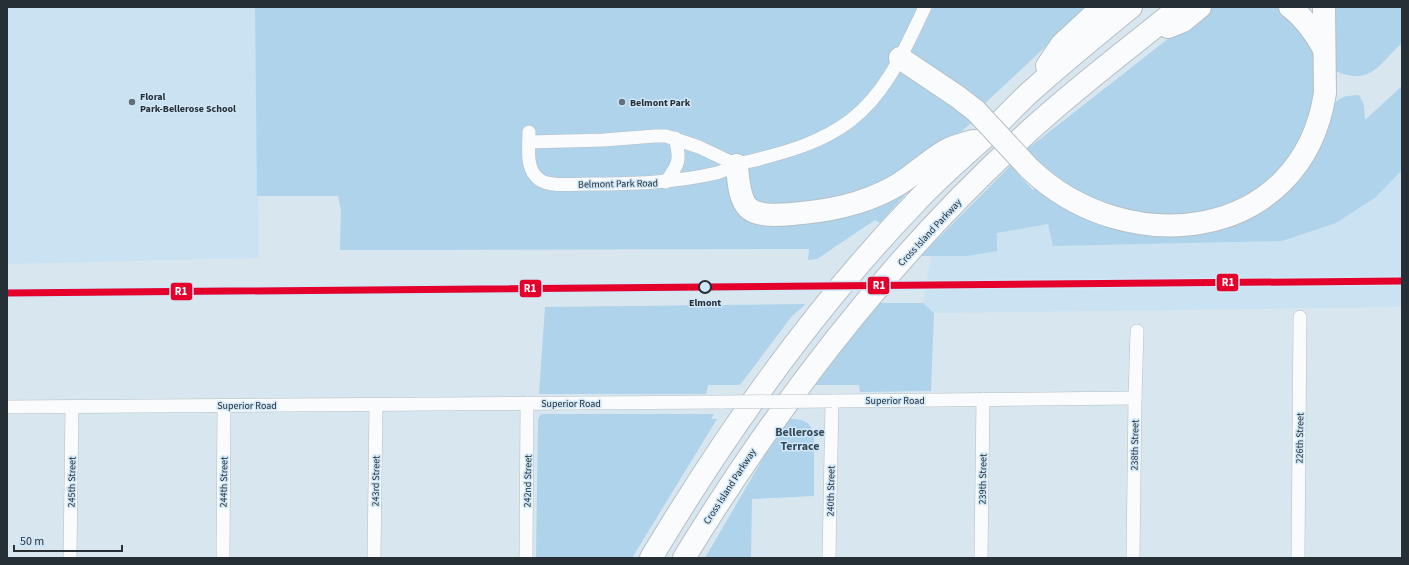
<svg xmlns="http://www.w3.org/2000/svg" width="1409" height="565" viewBox="0 0 1409 565" font-family="'Source Sans 3',sans-serif">
	<style>
		.built { fill: #cae2f2 }
		.green { fill: #afd3ea }
		.lines { fill: none; stroke-linecap: round; stroke-linejoin: round }
		.minor-casing { stroke: #b4bfc6; stroke-width: 14 }
		.motorway-casing { stroke: #b4bfc6; stroke-width: 24 }
		.minor { stroke: #f9fbfd; stroke-width: 13 }
		.motorway { stroke: #f9fbfd; stroke-width: 22 }
		.minor-bridge-casing { stroke: #b4bfc6; stroke-width: 14; stroke-linecap: butt }
		.motorway-bridge-casing { stroke: #b4bfc6; stroke-width: 24; stroke-linecap: butt }
		.minor-bridge { stroke: #f9fbfd; stroke-width: 13 }
		.motorway-bridge { stroke: #f9fbfd; stroke-width: 22 }
		.rail-1-casing { stroke: #cfe7f8; stroke-width: 10 }
		.rail-1 { stroke: #e4002b; stroke-width: 7 }
		.poi-dot { fill: #646f77; stroke: #cfe7f8; stroke-width: 1.5 }
		.stop-dot { fill: #cfe7f8; stroke: #262f36; stroke-width: 2 }
		.labels { text-anchor: middle; stroke-width: 3; stroke-linejoin: round; paint-order: stroke }
		.poi-label { font-size: 10px; font-weight: bold; fill: #262f36; stroke: #cfe7f8; text-anchor: start }
		.street-label { font-size: 10px; fill: #262f36; stroke: #cfe7f8 }
		.stop-label { font-size: 10px; font-weight: bold; fill: #262f36; stroke: #cfe7f8 }
		.quarter-label { font-size: 12px; font-weight: bold; fill: #354a58; stroke: #cfe7f8 }
		.line-badge { stroke: #cfe7f8; stroke-width: 1.5 }
		.badge-label { font-size: 11px; text-anchor: middle; font-weight: bold; fill: #fff }
	</style>
	<rect width="100%" height="100%" fill="#d8e6ef"/>
	<g class="built">
		<polygon points="7,7 255,7 259,258 7,264"/>
		<polygon points="1402,170 1402,307 934,313 923,303 931,256 967,256 997,233 1049,224 1053,246 1282,241 1336,223 1376,197"/>
	</g>
	<g class="green">
		<polygon points="255,7 1094,7 1071,23 968,119 971,123 960,133 937,149 912,187 880,223 875,220 817,259 808,260 809,249 340,250 341,210 338,196 257,196"/>
		<path d="M1213 7H1276L1295 22 1313 50 1317 85 1308 125 1290 158 1270 181 1242 201 1187 215 1136 214 1088 200 1031 156 1015 171 1033 190 1037 187 1063 205 1085 218 1135 232 1248 215 1329 112C1338 97 1342 96 1359 95L1364 105 1365 120 1402 86V170L1376 197 1336 223 1282 241 1053 246 1048 224 997 233V251L967 256H921L1026 150 1201 13Z"/>
		<path d="M1332 7H1402V43C1378 65 1371 86 1335 71Z"/>
		<polygon points="879,303 923,303 934,313 931,391 860,392 859,385 813,385"/>
		<polygon points="806,304 792,316 740,385 708,385 706,394 539,394 545,307"/>
		<polygon points="543,414 714,414 711,419 717,419 632,558 536,558 538,420 540,415"/>
		<path d="M786 419C801 419 809 419 814 434V496L752 499 751 558H705Z"/>
	</g>
	<g class="lines">
		<g class="minor-casing">
			<g id="minor">
				<path d="M529 132C529 148 525 170 540 180 550 187 575 184 588 184 632 184 673 183 717 173 724 171 730 167 736 165 741 163 746 162 751 161 787 152 821 143 851 120 888 91 905 48 925 7"/>
				<polyline points="529,142 604,140 655,136 666,136 699,147 737,165"/>
				<path d="M666 182C679 164 681 160 675 138"/>
				<polyline points="7,407 723,402"/>
				<polyline points="70,558 72,407"/>
				<polyline points="223,558 224,405"/>
				<polyline points="374,558 376,405"/>
				<polyline points="526,558 527,403"/>
				<polyline points="829,558 832,401 1135,398"/>
				<polyline points="981,558 983,399"/>
				<polyline points="1133,558 1135,398 1137,331"/>
				<polyline points="1298,558 1300,317"/>
			</g>
		</g>
		<g class="motorway-casing">
			<g id="motorway">
				<path d="M1290 7C1305 18 1315 33 1324 49"/>
				<polyline points="1168,27 1183,21 1200,7"/>
				<polyline points="900,58 958,97 976,111"/>
				<polyline points="1047,66 1062,44 1102,7"/>
				<path d="M737 165C740 210 746 218 792 214 827 211 861 205 892 188 911 178 926 162 945 151 953 146 964 144 973 141"/>
				<path d="M1029 168C1126 262 1302 243 1325 93L1324 7"/>
				<path d="M651 558C727 431 812 310 915 203 937 179 961 159 985 137 1000 122 1014 107 1029 93 1062 63 1097 35 1131 7"/>
				<path d="M684 558C780 401 892 255 1029 131 1077 87 1129 48 1180 7"/>
			</g>
		</g>
		<use href="#minor" class="minor"/>
		<use href="#motorway" class="motorway"/>
		<g class="minor-bridge-casing">
			<polyline id="minor-bridge" points="723,402 832,401"/>
		</g>
		<g class="motorway-bridge-casing">
			<polyline id="motorway-bridge" points="976,111 1029,168"/>
		</g>
		<use href="#minor-bridge" class="minor-bridge"/>
		<use href="#motorway-bridge" class="motorway-bridge"/>
		<g class="rail-1-casing">
			<polyline id="rail-1" points="7,293 1402,281"/>
		</g>
		<use href="#rail-1" class="rail-1"/>
	</g>
	<g class="poi-dot">
		<circle cx="132" cy="102" r="4"/>
		<circle cx="622" cy="102" r="4"/>
	</g>
	<circle class="stop-dot" cx="705" cy="287" r="6"/>
	<g class="labels">
		<g class="poi-label">
			<text x="140" y="100">Floral<tspan x="140" dy="12">Park-Bellerose School</tspan></text>
			<text x="630" y="106">Belmont Park</text>
		</g>
		<g class="street-label">
			<text transform="translate(618 183) rotate(-1)" y="4">Belmont Park Road</text>
			<text transform="translate(929 232) rotate(-47)" y="4">Cross Island Parkway</text>
			<text x="895" y="404">Superior Road</text>
			<text x="571" y="407">Superior Road</text>
			<text x="247" y="409">Superior Road</text>
			<text transform="translate(1299 438) rotate(-89)" y="4">226th Street</text>
			<text transform="translate(1134 445) rotate(-89)" y="4">238th Street</text>
			<text transform="translate(982 479) rotate(-89)" y="4">239th Street</text>
			<text transform="translate(375 481) rotate(-89)" y="4">243rd Street</text>
			<text transform="translate(527 481) rotate(-89)" y="4">242nd Street</text>
			<text transform="translate(71 482) rotate(-89)" y="4">245th Street</text>
			<text transform="translate(223 482) rotate(-89)" y="4">244th Street</text>
			<text transform="translate(729 486) rotate(-57)" y="4">Cross Island Parkway</text>
			<text transform="translate(830 491) rotate(-89)" y="4">240th Street</text>
		</g>
		<g class="stop-label">
			<text x="705" y="306">Elmont</text>
		</g>
		<g class="quarter-label">
			<text x="800" y="436">Bellerose<tspan x="800" dy="14">Terrace</tspan></text>
		</g>
	</g>
	<g class="line-badge">
		<rect x="1216" y="273" width="23" height="19" rx="4" fill="#e4002b"/>
		<rect x="867" y="276" width="23" height="19" rx="4" fill="#e4002b"/>
		<rect x="519" y="279" width="23" height="19" rx="4" fill="#e4002b"/>
		<rect x="170" y="282" width="23" height="19" rx="4" fill="#e4002b"/>
	</g>
	<g class="badge-label">
		<text x="1228" y="286">R1</text>
		<text x="879" y="289">R1</text>
		<text x="530" y="292">R1</text>
		<text x="181" y="295">R1</text>
	</g>
	<rect width="1409" height="565" fill="none" stroke="#262f36" stroke-width="16"/>
	<path d="M14 545v6h108v-6" fill="none" stroke="#262f36" stroke-width="2"/>
	<text x="20" y="545" font-size="12" fill="#262f36" stroke="#cfe7f8" stroke-width="3" paint-order="stroke">50 m</text>
</svg>
